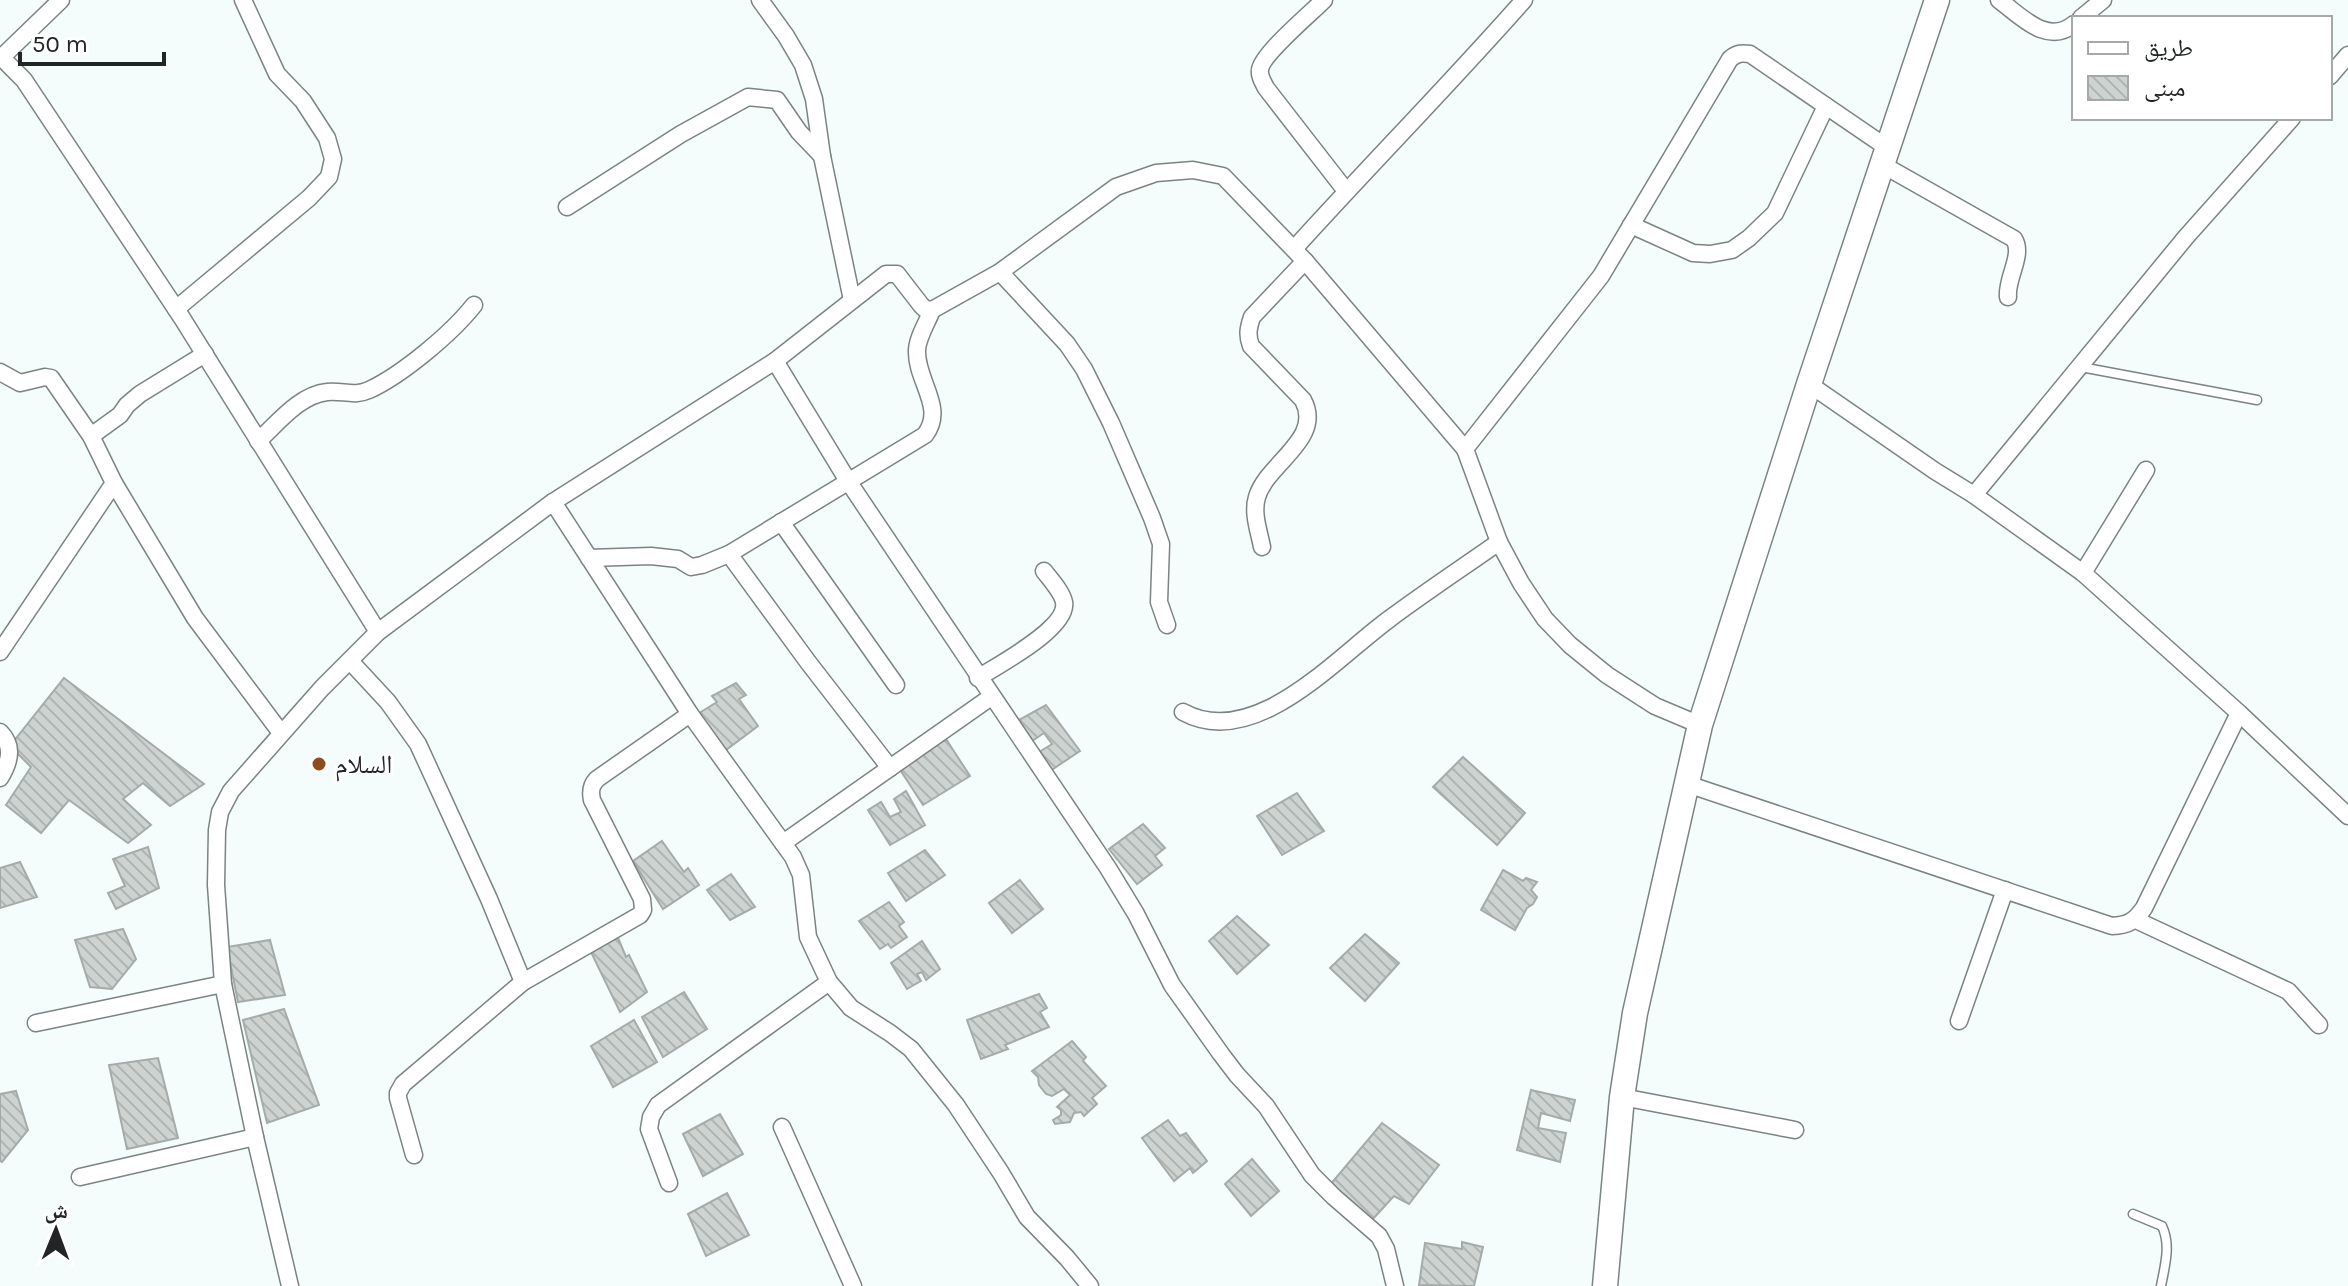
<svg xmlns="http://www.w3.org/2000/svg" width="2348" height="1286" viewBox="0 0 2348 1286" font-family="Karla,'Noto Naskh Arabic',sans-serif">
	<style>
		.building { fill: url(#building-back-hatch); stroke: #a5aba8; stroke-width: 2 }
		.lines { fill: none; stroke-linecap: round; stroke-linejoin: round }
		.lane-casing { stroke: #7c8383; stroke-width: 11 }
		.street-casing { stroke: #7c8383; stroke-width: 19 }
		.secondary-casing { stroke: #7c8383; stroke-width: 27 }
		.lane { stroke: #fff; stroke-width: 8 }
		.street { stroke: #fff; stroke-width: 16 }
		.secondary { stroke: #fff; stroke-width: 24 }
		.poi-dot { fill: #8f4b1d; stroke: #fff; stroke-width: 3 }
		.labels { text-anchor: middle; stroke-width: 6; stroke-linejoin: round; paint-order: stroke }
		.poi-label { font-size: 26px; fill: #222525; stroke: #fff; text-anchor: start }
	</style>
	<defs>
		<pattern id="building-back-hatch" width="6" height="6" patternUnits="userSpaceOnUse" patternTransform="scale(2)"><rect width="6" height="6" fill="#cdd3d0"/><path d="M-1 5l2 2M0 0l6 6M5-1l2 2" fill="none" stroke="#b0b5b2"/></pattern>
	</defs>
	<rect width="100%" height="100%" fill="#f4fcfc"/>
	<g class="building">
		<polygon points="64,678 204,784 170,806 143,783 123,799 151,825 128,843 69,800 41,833 6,805 31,767 10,746"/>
		<polygon points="736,683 746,695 739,699 758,726 722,753 696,715 717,702 712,696"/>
		<polygon points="1046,705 1080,751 1047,773 1036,754 1052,744 1044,733 1029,743 1017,721"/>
		<polygon points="946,739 970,776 923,805 899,768"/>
		<polygon points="1463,757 1525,813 1497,845 1433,787"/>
		<polygon points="906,791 925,825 890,845 868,810 881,802 890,817 901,812 894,799"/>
		<polygon points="1297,793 1324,831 1282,855 1257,816"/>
		<polygon points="1143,824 1165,848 1155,856 1162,865 1137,884 1109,849"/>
		<polygon points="662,841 684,872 688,868 699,885 663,909 633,861"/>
		<polygon points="148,847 159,888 116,909 108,893 125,886 113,859"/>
		<polygon points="925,850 945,875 906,901 888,873"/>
		<polygon points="20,862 37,897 0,908 0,868"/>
		<polygon points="1503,870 1523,881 1526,878 1537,882 1531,890 1537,897 1533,904 1527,908 1515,930 1481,910"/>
		<polygon points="731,874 755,907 730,920 707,890"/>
		<polygon points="1020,880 1043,909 1012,933 989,903"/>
		<polygon points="889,902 904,922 899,926 907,937 891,948 888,944 880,949 859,921"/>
		<polygon points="1237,916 1269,945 1237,974 1209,941"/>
		<polygon points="123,929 136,959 112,989 90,987 75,940"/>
		<polygon points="616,933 626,957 629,955 647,992 620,1012 589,948"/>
		<polygon points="1365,934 1399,963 1365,1001 1330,968"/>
		<polygon points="270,940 285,995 238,1002 227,947"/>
		<polygon points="922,941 940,969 926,980 922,972 917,974 921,981 907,989 891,963"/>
		<polygon points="684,992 707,1029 663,1057 642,1017"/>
		<polygon points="1039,994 1047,1008 1040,1012 1049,1027 1005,1045 1008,1049 981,1059 967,1020"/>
		<polygon points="284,1009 319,1105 267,1123 243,1020"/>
		<polygon points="634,1020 657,1062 613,1087 591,1046"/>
		<polygon points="1072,1041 1086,1057 1083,1061 1106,1086 1092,1098 1097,1104 1084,1116 1081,1112 1074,1113 1070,1122 1055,1124 1053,1120 1061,1115 1061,1110 1057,1107 1070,1095 1064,1089 1052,1096 1046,1094 1039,1085 1038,1077 1032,1071"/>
		<polygon points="158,1058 178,1138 127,1149 109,1065"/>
		<polygon points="1531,1090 1575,1100 1570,1121 1541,1113 1538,1128 1566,1133 1560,1162 1517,1150"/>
		<polygon points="16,1091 28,1130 2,1162 0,1161 0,1094"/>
		<polygon points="720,1114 743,1154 703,1176 683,1134"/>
		<polygon points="1168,1120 1180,1136 1186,1133 1207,1161 1193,1173 1190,1168 1174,1181 1142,1138"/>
		<polygon points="1382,1123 1439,1165 1409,1204 1394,1196 1371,1221 1330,1185"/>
		<polygon points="1252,1159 1279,1191 1251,1216 1225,1184"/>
		<polygon points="727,1193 749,1235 706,1256 688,1214"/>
		<polygon points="1462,1242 1483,1247 1474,1286 1419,1285 1425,1243 1462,1249"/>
	</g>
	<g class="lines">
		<g class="lane-casing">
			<g id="lane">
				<polyline points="2081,367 2257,400"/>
				<path d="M2133 1214 2162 1226C2171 1245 2165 1265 2161 1286"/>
			</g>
		</g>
		<g class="street-casing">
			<g id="street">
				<polyline points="760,0 786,36 803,65 814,99 822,156 852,300"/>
				<path d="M1324 0C1311 13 1261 55 1260 70 1259 76 1263 82 1266 88L1346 191"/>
				<path d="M1999 0C2021 16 2047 46 2074 24"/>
				<polyline points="2081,18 2103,0"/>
				<polyline points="0,56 24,80 182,318 378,632"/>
				<polyline points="2,57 61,0"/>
				<polyline points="2330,76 2348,55"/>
				<path d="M1883 165 2014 239C2024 255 2006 278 2008 297"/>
				<polyline points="567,207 681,134 748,97 777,100 799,132 822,156"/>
				<polyline points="1631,225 1693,253 1710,254 1732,250 1749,238 1775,213 1826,106"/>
				<path d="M1294 249C1370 165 1449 85 1524 0"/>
				<polyline points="1000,272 1067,344 1084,369 1111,423 1152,518 1161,544 1159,602 1167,625"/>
				<polyline points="176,309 309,198 329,177 333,159 327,138 303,101 277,74 243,0"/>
				<polyline points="775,361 848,481 1108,868 1136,914 1172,985 1221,1054 1237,1075 1266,1106 1312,1175 1334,1197 1379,1236 1386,1249 1395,1286"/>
				<polyline points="0,372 20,383 45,377 51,378 91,436 114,483 0,652"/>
				<polyline points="1809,384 1935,471 1974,495 2083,573 2239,713 2348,816"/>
				<polyline points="91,436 120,415 127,405 140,394 205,354"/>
				<path d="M258 441C277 424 299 395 327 392 342 390 354 397 369 390 402 375 452 333 474 305"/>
				<path d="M1465 449 1601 276 1730 59C1737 53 1741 53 1750 54L1889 149"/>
				<polyline points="114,483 195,618 281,733"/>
				<polyline points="1974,495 2186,237 2292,118"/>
				<polyline points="553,502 690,714 793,857 801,875 808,937 829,982 851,1008 890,1033 911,1049 956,1105 1001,1173 1027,1217 1067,1258 1090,1286"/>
				<polyline points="781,522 896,685"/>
				<path d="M1262 547C1259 531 1252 513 1257 497 1267 463 1324 439 1303 400L1251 346C1247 335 1248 329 1252 317L1305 261"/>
				<polyline points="729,554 808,662 890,768"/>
				<path d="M589 558 651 556 678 559 691 567 702 565 729 554 925 435C946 408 916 381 917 351 917 338 927 323 932 310L1000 272 1116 187 1156 173 1193 170 1223 176 1305 261 1465 449 1499 542 1521 583 1545 619 1570 645 1607 675 1655 706 1700 725"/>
				<polyline points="2083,573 2146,470"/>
				<polyline points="350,661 388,702 418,744 489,899 523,982"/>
				<path d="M978 678C998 665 1069 628 1064 602 1062 592 1051 580 1044 571"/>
				<path d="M1183 712C1254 751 1335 659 1388 620 1424 593 1462 568 1499 542"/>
				<path d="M0 732C14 746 10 762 0 778"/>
				<path d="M1687 784 2112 926C2128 925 2134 922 2144 908L2239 713"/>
				<polyline points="783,843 991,697"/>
				<polyline points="2136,920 2288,991 2319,1025"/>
				<polyline points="1959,1021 2005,890"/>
				<polyline points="36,1023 223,984"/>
				<polyline points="1622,1097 1795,1130"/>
				<polyline points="782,1127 853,1286"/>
				<path d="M414 1155 398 1098V1093L403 1084 523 982 640 915 643 910 642 899 592 800C590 791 591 785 597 779L690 714"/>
				<polyline points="80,1177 255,1137"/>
				<polyline points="669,1183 649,1129 651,1117 658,1105 829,982"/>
				<polyline points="290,1286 255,1137 223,984 216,885 217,830 220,812 231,791 322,688 378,632 553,502 775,361 886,274 897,274 921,305 925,309 932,310"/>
			</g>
		</g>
		<g class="secondary-casing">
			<polyline id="secondary" points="1605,1286 1622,1097 1635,1013 1700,725 1809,384 1937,0"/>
		</g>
		<use href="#lane" class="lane"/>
		<use href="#street" class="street"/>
		<use href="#secondary" class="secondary"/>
	</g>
	<circle class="poi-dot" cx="319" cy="764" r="8"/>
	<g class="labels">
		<g class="poi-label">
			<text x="335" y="773">السلام</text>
		</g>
	</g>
	<rect x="2072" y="16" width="260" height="104" fill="#ffffff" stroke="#a7a8a8" stroke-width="2"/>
	<rect x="2088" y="42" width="40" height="12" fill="#ffffff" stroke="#a7a8a8" stroke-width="2"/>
	<text x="2144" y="56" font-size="24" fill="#222525">طريق</text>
	<rect x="2088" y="76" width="40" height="24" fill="url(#building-back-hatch)" stroke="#a7a8a8" stroke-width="2"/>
	<text x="2144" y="96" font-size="24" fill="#222525">مبنى</text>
	<g transform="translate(56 1230) rotate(1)" stroke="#ffffff" stroke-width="6" paint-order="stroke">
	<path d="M0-6L14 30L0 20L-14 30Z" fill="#222525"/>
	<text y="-12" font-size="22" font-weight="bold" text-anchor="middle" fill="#222525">ش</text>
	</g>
	<path d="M20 52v12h144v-12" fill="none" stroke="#222525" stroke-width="4"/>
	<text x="32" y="52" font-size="24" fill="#222525" stroke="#ffffff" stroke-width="6" paint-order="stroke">50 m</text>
</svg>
